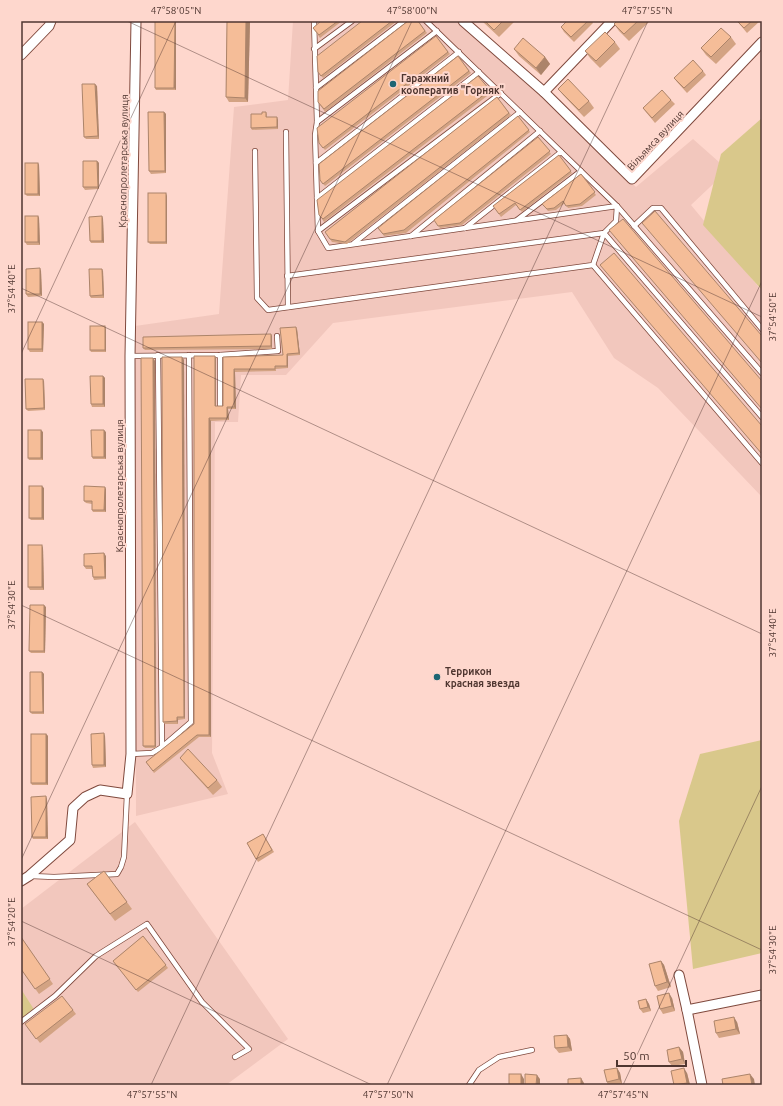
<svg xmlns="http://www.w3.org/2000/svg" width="783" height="1106" viewBox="0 0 783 1106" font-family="Ubuntu,sans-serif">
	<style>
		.built { fill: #f2c7bd }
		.green { fill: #d9c88b }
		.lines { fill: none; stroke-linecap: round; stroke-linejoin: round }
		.service-casing { stroke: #7f493d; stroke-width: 6 }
		.minor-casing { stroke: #7f493d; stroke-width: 11 }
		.service { stroke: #fff; stroke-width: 4.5 }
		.minor { stroke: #fff; stroke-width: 9 }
		.wall { fill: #d3a383 }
		.shaded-wall { fill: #ac846a }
		.building { fill: #f5bd98; stroke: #ac846a }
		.ticks { fill: none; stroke: #4f3630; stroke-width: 1; stroke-opacity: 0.45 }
		.poi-dot { fill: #1d6573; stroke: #fed7cd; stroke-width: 1.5 }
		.labels { text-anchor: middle; stroke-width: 4; stroke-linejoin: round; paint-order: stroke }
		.poi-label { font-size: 10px; font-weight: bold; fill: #4f3630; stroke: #fed7cd; text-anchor: start }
		.street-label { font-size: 10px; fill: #4f3630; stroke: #fed7cd }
		.neatline { fill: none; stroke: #4f3630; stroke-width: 1.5 }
		.ticks-label { font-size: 10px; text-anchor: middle; fill: #4f3630 }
	</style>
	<rect width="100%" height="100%" fill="#fed7cd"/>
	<g class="built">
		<polygon points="293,21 462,21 636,187 693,139 728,170 691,205 762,291 762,497 658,388 614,358 572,292 333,323 286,375 241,375 238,422 215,422 212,753 228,794 136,816 135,326 219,314 234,107 288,100"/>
		<polygon points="135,822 288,1039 226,1085 21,1085 21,909"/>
	</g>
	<g class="green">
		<polygon points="762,118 762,290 703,225 721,154"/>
		<polygon points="762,740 762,953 693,969 679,821 700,754"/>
		<polygon points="21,989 35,1011 21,1024"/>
	</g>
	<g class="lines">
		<g class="service-casing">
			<g id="service">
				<polyline points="426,21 617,206 762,373"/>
				<polyline points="314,49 352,21"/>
				<polyline points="316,88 404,21"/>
				<polyline points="317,122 437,31"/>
				<polyline points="286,132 288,307"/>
				<polyline points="255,151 257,298 268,310 593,265 604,233 762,417"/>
				<polyline points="316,163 459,52"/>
				<polyline points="317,198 479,72"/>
				<polyline points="517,220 581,171"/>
				<polyline points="634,226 653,208 661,208 762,329"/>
				<polyline points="465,228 561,152"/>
				<polyline points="318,231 501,93"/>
				<polyline points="411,236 540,131"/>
				<polyline points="354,243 520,112"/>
				<polyline points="593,265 762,463"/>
				<polyline points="287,276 604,233 616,221 617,206 328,248 318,231 315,135 317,122 314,21"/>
				<polyline points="158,355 162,747"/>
				<polyline points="220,355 220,405"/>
				<polyline points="130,356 220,355 278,351 277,336"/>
				<polyline points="131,754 152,753 162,747 191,722 189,355"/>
				<polyline points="31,876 54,877 117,874 121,867 124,857 127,794"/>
				<polyline points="21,1022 55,996 96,956 147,924 202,1002 249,1049 235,1057"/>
				<polyline points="469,1085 479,1070 499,1057 532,1050"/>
			</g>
		</g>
		<g class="minor-casing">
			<g id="minor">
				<polyline points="463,21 544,92 632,179 762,42"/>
				<polyline points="21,55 49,26 51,21"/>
				<polyline points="544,92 612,21"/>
				<polyline points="21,881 29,876 70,840 73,808 85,797 100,790 127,794 131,754 130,356 136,21"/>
				<polyline points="679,975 687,1010 702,1085"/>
				<polyline points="687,1010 762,995"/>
			</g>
		</g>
		<use href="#service" class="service"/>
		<use href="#minor" class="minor"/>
	</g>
	<g class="wall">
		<polygon points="227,21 250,21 248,102 229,102 226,97"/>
		<polygon points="321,21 342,21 320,38 313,28"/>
		<polygon points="362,21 397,21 323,78 318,72"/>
		<polygon points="418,21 427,33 325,112 318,102"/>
		<polygon points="482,21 515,21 499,37"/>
		<polygon points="567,21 592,21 593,23 574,42 564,32 561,27"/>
		<polygon points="617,21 650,21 629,41 619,31 614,24"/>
		<polygon points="737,21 760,21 747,33"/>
		<polygon points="176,22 176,90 156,90 155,88"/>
		<polygon points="436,36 450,54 325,150 319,143"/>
		<polygon points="731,37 736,44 716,64 706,55 701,48"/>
		<polygon points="615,42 620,49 600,68 590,58 585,51"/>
		<polygon points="514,49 545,57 550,64 541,75 519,56"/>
		<polygon points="458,56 471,73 325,186 320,180"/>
		<polygon points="703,71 706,75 687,93 677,82 674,78"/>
		<polygon points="478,76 491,93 324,222 319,215"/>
		<polygon points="97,86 99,139 86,139 84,137"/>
		<polygon points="558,89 589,101 594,108 584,117 563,95"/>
		<polygon points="497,97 511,115 347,244 332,242 325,232"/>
		<polygon points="671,100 675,104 655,123 646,112 643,108"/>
		<polygon points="164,112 166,114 166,173 151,174 149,171"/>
		<polygon points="266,112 267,114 267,117 278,120 278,129 252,130 251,128 262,114"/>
		<polygon points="518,116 530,132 406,233 384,236 378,228"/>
		<polygon points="538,137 551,154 462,225 440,228 434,220"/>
		<polygon points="559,155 572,173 522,212 516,205 501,217 493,206"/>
		<polygon points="97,161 99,163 99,189 85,190 83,187"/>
		<polygon points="38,163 39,165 40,196 27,196 25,194"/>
		<polygon points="581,174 596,195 582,206 568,208 565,203 556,210 548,211 542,204"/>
		<polygon points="167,196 167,244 150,244 148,242"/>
		<polygon points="38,216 39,218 40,245 27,245 25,242"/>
		<polygon points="102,216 103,219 104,243 91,243 90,241"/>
		<polygon points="41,271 42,296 28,297 26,294"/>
		<polygon points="103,271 104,298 91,298 90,296"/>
		<polygon points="42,322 44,324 43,352 30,352 28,349"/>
		<polygon points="106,329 106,352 91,352 90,350"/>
		<polygon points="297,329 300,355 288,356 288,368 276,369 276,371 235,372 236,409 228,409 229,420 211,421 211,737 199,737 154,773 146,762 194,724 194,356 215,356 216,358 216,406 223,406 223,357 283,355"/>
		<polygon points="272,336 272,349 145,350 143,348"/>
		<polygon points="182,357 184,360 185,719 178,720 178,724 165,724 163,722"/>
		<polygon points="153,358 155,361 156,748 145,748 143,746"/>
		<polygon points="103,376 105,378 105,407 92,407 91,404"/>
		<polygon points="44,381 45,410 28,411 26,409"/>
		<polygon points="43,432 43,460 29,460 28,458"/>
		<polygon points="106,432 106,459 93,459 92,457"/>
		<polygon points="44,488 44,520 31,520 29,518"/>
		<polygon points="106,489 106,512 93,512 92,510 92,504 86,503 84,501"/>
		<polygon points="43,548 44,590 30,590 28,587"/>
		<polygon points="106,556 106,579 94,580 93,577 92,569 86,569 84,566"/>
		<polygon points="46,607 45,653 31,653 29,651"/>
		<polygon points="42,672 44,674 44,714 32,714 30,712"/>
		<polygon points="46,734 48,736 48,785 32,785 31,783"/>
		<polygon points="105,736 106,767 93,768 92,765"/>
		<polygon points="180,758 217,780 222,787 213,795 185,764"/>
		<polygon points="47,799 48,839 33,839 32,837"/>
		<polygon points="263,834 274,852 258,862 247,843"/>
		<polygon points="104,871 132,909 115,921 87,884"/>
		<polygon points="143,936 168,968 138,992 113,961"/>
		<polygon points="21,937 53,984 39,994 21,969"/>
		<polygon points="661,961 664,965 671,987 658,991 655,986"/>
		<polygon points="672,998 675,1011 663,1014 660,1009"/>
		<polygon points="646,999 649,1004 651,1011 643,1013 640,1009"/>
		<polygon points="73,1010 76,1014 40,1043 29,1029"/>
		<polygon points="737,1022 740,1034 719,1038 716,1033"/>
		<polygon points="567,1035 570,1039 572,1051 559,1053 555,1048"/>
		<polygon points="679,1047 683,1052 685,1064 672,1066 669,1062"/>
		<polygon points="617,1068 620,1073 622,1084 618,1085 608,1085 607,1082"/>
		<polygon points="687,1073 690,1085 674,1085"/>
	</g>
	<g class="shaded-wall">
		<polygon points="175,21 176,22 176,90 174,88"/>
		<polygon points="246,21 250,21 248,102 245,98"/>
		<polygon points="545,57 550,64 541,75 536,68"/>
		<polygon points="95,84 97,86 99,139 98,136"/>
		<polygon points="164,112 166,114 166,173 165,171"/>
		<polygon points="277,117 278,120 278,129 277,127"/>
		<polygon points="97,161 99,163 99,189 98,187"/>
		<polygon points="38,163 39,165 40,196 38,194"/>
		<polygon points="166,193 167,196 167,244 166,242"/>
		<polygon points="38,216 39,218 40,245 38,242"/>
		<polygon points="102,216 103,219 104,243 102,241"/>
		<polygon points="40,268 41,271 42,296 40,294"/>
		<polygon points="102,269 103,271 104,298 103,295"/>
		<polygon points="42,322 44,324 43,352 42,349"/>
		<polygon points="105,326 106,329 106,352 105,350"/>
		<polygon points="296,327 297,329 300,355 299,353"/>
		<polygon points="271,334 272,336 272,349 271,346"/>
		<polygon points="287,354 288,356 288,368 287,366"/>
		<polygon points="215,356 216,358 216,408 215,406"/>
		<polygon points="182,357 184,360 185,719 184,717"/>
		<polygon points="153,358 155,361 156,748 155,746"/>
		<polygon points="234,369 235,372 236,409 234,407"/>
		<polygon points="103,376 105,378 105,407 103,404"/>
		<polygon points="43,379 44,381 45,410 44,408"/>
		<polygon points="227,407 228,409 229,420 227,418"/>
		<polygon points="209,418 211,421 211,737 209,735"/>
		<polygon points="41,430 43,432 43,460 41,458"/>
		<polygon points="104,430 106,432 106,459 104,457"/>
		<polygon points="42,486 44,488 44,520 42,518"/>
		<polygon points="105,487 106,489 106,512 104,510"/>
		<polygon points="42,545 43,548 44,590 42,587"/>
		<polygon points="104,553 106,556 106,579 105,577"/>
		<polygon points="44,605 46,607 45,653 44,651"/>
		<polygon points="42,672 44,674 44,714 43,712"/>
		<polygon points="177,717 178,720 178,724 177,721"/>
		<polygon points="104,733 105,736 106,767 104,765"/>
		<polygon points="46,734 48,736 48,785 46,783"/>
		<polygon points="46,796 47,799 48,839 46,837"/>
		<polygon points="661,961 664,965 671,987 667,982"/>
		<polygon points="669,993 672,998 675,1011 672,1006"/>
		<polygon points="646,999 649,1004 651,1011 648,1007"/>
		<polygon points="734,1017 737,1022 740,1034 736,1029"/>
		<polygon points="567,1035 570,1039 572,1051 568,1047"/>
		<polygon points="679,1047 683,1052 685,1064 682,1059"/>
		<polygon points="617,1068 620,1073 622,1084 619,1079"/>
		<polygon points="684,1068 687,1073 690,1085 689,1085 687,1083"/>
		<polygon points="521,1074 524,1079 524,1085 521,1085"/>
		<polygon points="750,1074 754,1079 755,1085 752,1085"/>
		<polygon points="537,1075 540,1079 540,1085 536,1085"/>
		<polygon points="581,1078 584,1083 584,1085 581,1085"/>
	</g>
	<g class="building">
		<polygon points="155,21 175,21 174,88 155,88"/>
		<polygon points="227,21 246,21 245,98 226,97"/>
		<polygon points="321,21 338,21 319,35 313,28"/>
		<polygon points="362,21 392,21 321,76 318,72 317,56"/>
		<polygon points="408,21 418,21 425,31 324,109 318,102 318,91"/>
		<polygon points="485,21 503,21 494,30"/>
		<polygon points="567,21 588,21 571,37 561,27"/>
		<polygon points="617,21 638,21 624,34 614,24"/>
		<polygon points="737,21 752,21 744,28"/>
		<polygon points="721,28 731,37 711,57 701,48"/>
		<polygon points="605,32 615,42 596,61 585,51"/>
		<polygon points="436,36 448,52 323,148 319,143 317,128"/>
		<polygon points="523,38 545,57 536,68 514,49"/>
		<polygon points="458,56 469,71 323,184 320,180 319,164"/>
		<polygon points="693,60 703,71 684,88 674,78"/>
		<polygon points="478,76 490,90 323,219 319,215 317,200"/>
		<polygon points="568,79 589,101 579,110 558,89"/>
		<polygon points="82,84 95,84 98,136 84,137"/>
		<polygon points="662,90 671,100 652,118 643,108"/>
		<polygon points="497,97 509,113 345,242 330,239 325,232"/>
		<polygon points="148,112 164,112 165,171 149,171"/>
		<polygon points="262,112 266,112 266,117 277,117 277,127 251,128 251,114 262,114"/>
		<polygon points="518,116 529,130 404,230 383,234 378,228"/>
		<polygon points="538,137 550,151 460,223 438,226 434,220"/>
		<polygon points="559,155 571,171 520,210 515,203 499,214 493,206"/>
		<polygon points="83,161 97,161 98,187 83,187"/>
		<rect x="25" y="163" width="13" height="31"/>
		<polygon points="581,174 595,192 580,204 566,206 563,201 554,208 547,209 542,204"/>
		<rect x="148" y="193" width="18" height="49"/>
		<polygon points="655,211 762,336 762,363 642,223"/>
		<rect x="25" y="216" width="13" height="26"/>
		<polygon points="102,216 102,241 90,241 89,217"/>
		<polygon points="623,219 762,381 762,409 609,230"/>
		<polygon points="614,253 762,426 762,454 600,265"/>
		<polygon points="40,268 40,294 26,294 26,269"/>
		<polygon points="89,269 102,269 103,295 90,296"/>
		<rect x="28" y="322" width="14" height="27"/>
		<rect x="90" y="326" width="15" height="24"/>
		<polygon points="296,327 299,353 287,354 287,366 275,366 275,369 234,369 234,407 227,407 227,418 209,418 209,735 197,735 153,771 146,762 194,724 194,356 215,356 215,406 223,406 223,357 283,355 280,328"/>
		<polygon points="271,334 271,346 143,348 143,337"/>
		<polygon points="162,357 182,357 184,717 177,717 177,721 163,722"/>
		<polygon points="141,358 153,358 155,746 143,746"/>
		<polygon points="90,376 103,376 103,404 91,404"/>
		<polygon points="25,379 43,379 44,408 26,409"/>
		<rect x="28" y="430" width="13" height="28"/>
		<polygon points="91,430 104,430 104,457 92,457"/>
		<rect x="29" y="486" width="13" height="32"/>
		<polygon points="84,486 105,487 104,510 92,510 92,501 84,501"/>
		<rect x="28" y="545" width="14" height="42"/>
		<polygon points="104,553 105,577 93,577 92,566 84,566 84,554"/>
		<polygon points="30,605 44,605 44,651 29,651"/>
		<polygon points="30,672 42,672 43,712 30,712"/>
		<polygon points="104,733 104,765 92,765 91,734"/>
		<rect x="31" y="734" width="15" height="49"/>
		<polygon points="188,749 217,780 208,788 180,758"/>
		<polygon points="46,796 46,837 32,837 31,797"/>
		<polygon points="263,834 272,850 256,859 247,843"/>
		<polygon points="104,871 127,902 110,914 87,884"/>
		<polygon points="143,936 166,965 136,990 113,961"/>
		<polygon points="21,937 50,979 35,989 21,969"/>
		<polygon points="661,961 667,982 655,986 649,964"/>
		<polygon points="669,993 672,1006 660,1009 657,996"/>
		<polygon points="62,996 73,1010 36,1039 25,1024"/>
		<polygon points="646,999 648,1007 640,1009 638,1001"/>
		<polygon points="734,1017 736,1029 716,1033 714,1021"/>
		<polygon points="567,1035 568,1047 555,1048 554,1036"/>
		<polygon points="679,1047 682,1059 669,1062 667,1050"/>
		<polygon points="617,1068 619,1079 607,1082 604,1070"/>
		<polygon points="684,1068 687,1083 674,1085 671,1071"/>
		<rect x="509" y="1074" width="12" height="11"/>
		<polygon points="525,1074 537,1075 536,1085 525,1085"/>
		<polygon points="750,1074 752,1085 723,1085 722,1079"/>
		<polygon points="581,1078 581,1085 568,1085 568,1079"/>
	</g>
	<path class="ticks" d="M127 21 762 317M21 288 762 634M21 354 176 21M21 605 762 950M21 860 412 21M21 921 372 1085M151 1085 648 21M387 1085 762 281M623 1085 762 786"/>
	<g class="poi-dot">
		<circle cx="393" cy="84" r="4"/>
		<circle cx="437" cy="677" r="4"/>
	</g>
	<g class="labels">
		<g class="poi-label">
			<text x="401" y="82">Гаражний<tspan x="401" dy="12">кооператив "Горняк"</tspan></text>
			<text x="445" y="675">Террикон<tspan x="445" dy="12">красная звезда</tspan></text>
		</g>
		<g class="street-label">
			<text transform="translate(655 140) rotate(-47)" y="4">Вільямса вулиця</text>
			<text transform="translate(123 161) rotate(-89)" y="4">Краснопролетарська вулиця</text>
			<text transform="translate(119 486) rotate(-90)" y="4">Краснопролетарська вулиця</text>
		</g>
	</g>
	<rect width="783" height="1106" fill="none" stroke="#fed7cd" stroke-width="44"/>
	<path d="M617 1060v6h69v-6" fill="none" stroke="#4f3630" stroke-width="2"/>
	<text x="623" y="1060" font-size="12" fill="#4f3630" stroke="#fed7cd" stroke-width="3" paint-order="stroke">50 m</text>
	<rect x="22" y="22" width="739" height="1062" class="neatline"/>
	<g class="ticks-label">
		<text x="176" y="14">47°58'05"N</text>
		<text x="412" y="14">47°58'00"N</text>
		<text x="647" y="14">47°57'55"N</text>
		<text transform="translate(11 289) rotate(-90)" y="4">37°54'40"E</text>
		<text transform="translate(772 317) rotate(-90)" y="4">37°54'50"E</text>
		<text transform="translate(11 605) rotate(-90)" y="4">37°54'30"E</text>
		<text transform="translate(772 633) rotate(-90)" y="4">37°54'40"E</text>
		<text transform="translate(11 922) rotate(-90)" y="4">37°54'20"E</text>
		<text transform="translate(772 950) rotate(-90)" y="4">37°54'30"E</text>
		<text x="152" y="1098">47°57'55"N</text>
		<text x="388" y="1098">47°57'50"N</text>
		<text x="623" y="1098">47°57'45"N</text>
	</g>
</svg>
